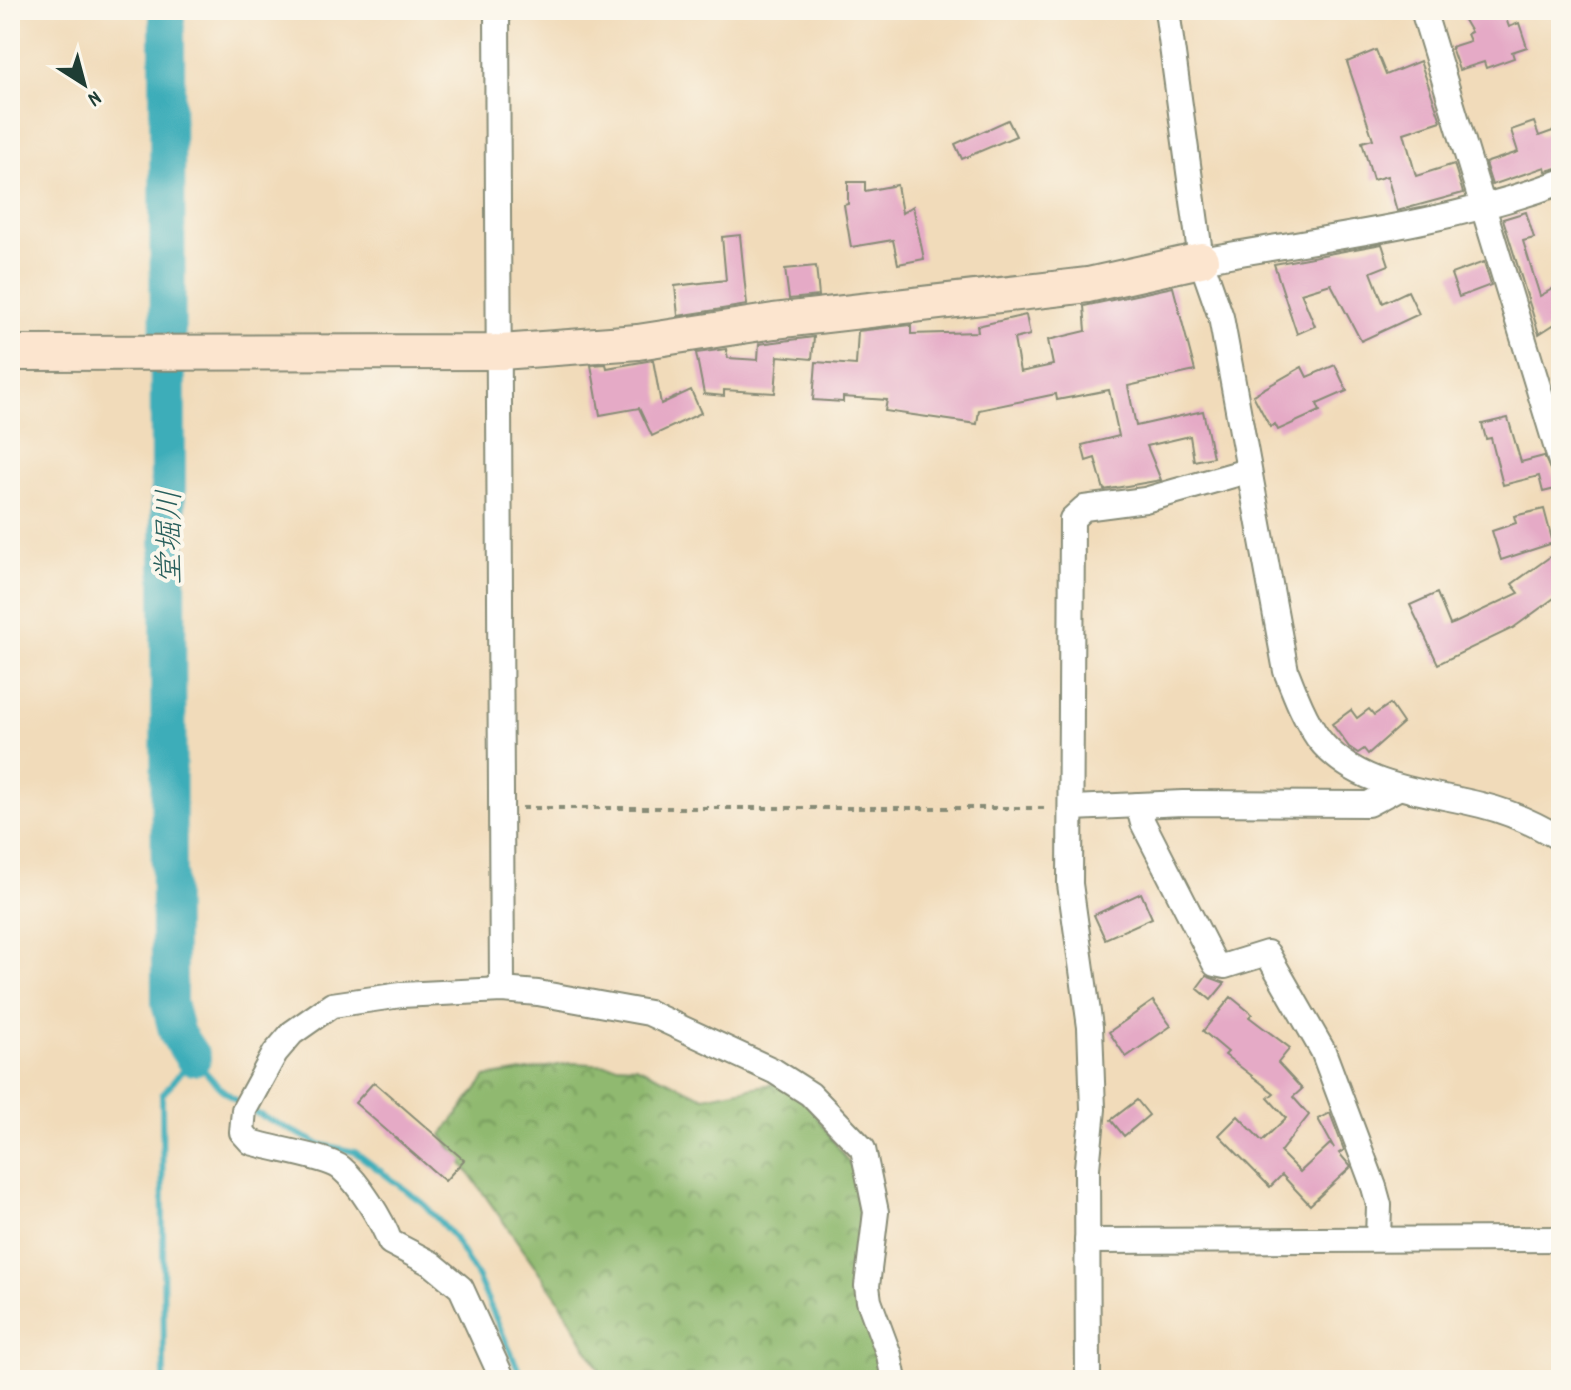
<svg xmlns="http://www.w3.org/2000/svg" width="1571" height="1390" viewBox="0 0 1571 1390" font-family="Dekko,'Klee One',sans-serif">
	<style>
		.forest { fill: url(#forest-crowns); stroke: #587b52; stroke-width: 2 }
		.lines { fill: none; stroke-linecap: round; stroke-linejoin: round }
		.stream { stroke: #3dadb9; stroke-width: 6 }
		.river { stroke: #3dadb9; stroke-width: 36 }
		.building { fill: #e5aac6 }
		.street-casing { stroke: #888c77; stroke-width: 28 }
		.secondary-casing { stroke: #888c77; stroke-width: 38 }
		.path { stroke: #888c77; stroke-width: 4; stroke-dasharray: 6 6; stroke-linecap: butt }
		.street { stroke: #fff; stroke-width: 24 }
		.secondary { stroke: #fce5cf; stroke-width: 34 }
		.labels { text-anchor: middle; stroke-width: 8; stroke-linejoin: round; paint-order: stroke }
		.water-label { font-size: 32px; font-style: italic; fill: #285f5c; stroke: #fbf7ec }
	</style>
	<defs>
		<pattern id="forest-crowns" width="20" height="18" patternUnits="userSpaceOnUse" patternTransform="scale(2)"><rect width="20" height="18" fill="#90b96f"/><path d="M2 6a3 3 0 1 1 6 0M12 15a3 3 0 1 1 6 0" fill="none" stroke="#75985c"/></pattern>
	</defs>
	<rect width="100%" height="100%" fill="#fbf7ec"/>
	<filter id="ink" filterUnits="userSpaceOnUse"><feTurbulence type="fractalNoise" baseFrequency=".0125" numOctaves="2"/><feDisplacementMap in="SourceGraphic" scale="16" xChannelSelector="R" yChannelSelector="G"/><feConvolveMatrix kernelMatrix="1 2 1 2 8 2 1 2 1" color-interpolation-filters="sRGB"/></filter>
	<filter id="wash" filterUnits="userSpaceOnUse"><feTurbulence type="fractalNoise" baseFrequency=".006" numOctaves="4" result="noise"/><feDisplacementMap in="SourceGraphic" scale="32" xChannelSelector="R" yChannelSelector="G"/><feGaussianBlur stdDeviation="1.8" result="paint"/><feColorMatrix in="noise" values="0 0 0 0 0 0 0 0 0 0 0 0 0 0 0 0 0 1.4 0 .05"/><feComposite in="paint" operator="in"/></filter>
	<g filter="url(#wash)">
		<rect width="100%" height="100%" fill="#f1dbba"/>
		<polygon class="forest" points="571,1063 636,1066 704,1097 791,1080 854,1170 872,1336 902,1380 605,1380 561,1303 442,1135 486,1077"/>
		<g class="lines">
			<g class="stream">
				<polyline points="250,1110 319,1144 355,1152 423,1203 452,1235 478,1278 523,1380"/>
				<polyline points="164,1380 162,1095 193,1058 220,1088 241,1104"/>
			</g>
			<polyline class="river" points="167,10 169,1003 177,1034 193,1058"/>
		</g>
		<g id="blocks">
			<g class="building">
				<polygon points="1458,10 1503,10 1509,27 1519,23 1527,47 1512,52 1514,58 1486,68 1484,62 1459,70 1451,47 1470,41 1467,34 1471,32"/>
				<polygon points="1376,50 1386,75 1420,61 1441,121 1404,133 1416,176 1454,164 1463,193 1397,211 1387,176 1373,180 1362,142 1373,139 1347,62"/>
				<polygon points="1008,120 1016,136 962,159 955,144"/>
				<polygon points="1534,122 1539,136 1561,128 1561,167 1546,171 1545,167 1492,185 1485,163 1518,152 1511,130"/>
				<polygon points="848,182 865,182 865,191 897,185 902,213 913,206 924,259 898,264 893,240 851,247 844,205 848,204"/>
				<polygon points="1526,212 1534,238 1523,241 1540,296 1561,284 1561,320 1539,334 1503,219"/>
				<polygon points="740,235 747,305 678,316 675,286 726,280 722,237"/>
				<polygon points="1382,244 1389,265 1371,272 1383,303 1408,291 1419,314 1361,341 1331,284 1301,293 1315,326 1297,334 1274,264"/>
				<polygon points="1484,262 1491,285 1459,297 1451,274"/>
				<polygon points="816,266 819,296 789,299 785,269"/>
				<polygon points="1173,287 1195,371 1128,386 1136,426 1203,411 1213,457 1194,461 1190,436 1147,446 1161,480 1104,490 1095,458 1086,461 1082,445 1119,436 1109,390 1057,400 1056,394 979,410 977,424 885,411 887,400 843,397 843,402 813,400 816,362 856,365 858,331 911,325 911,334 978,332 977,326 1026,315 1030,335 1014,339 1020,372 1053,365 1048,340 1086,331 1084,306"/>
				<polygon points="814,337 812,359 778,356 775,393 724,390 724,396 704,394 696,353 726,349 728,358 758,360 759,344"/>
				<polygon points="653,360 661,404 691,390 701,413 652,436 639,408 600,415 591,365 606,364 607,368"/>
				<polygon points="1335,365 1347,391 1317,404 1320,411 1278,430 1275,424 1270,427 1253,395 1302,367 1307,377"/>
				<polygon points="1508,418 1521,462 1544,456 1559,488 1543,492 1539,476 1503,485 1491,438 1486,439 1482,424"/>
				<polygon points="1544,509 1553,543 1501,560 1492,531 1516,523 1514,516"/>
				<polygon points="1561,549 1561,593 1513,628 1438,664 1410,605 1437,593 1450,625 1455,623 1519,593 1512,584"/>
				<polygon points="1390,704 1403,723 1368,754 1364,749 1358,753 1349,747 1332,724 1351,710 1357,718 1369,709 1374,715"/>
				<polygon points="1141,893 1152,918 1105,939 1094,915"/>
				<polygon points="1206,976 1225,983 1211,1000 1197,988"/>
				<polygon points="1231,997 1252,1014 1249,1017 1290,1048 1278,1063 1302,1089 1293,1097 1309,1115 1280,1152 1300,1172 1330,1144 1334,1148 1318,1119 1330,1113 1344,1150 1339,1153 1351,1167 1310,1205 1282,1175 1270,1187 1219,1135 1238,1116 1262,1141 1286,1118 1268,1098 1274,1093 1225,1055 1228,1052 1203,1031"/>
				<polygon points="1153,1001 1171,1026 1126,1057 1109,1032"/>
				<polygon points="374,1082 464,1160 445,1181 355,1103"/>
				<polygon points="1137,1100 1149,1115 1124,1136 1111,1120"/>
			</g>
		</g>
	</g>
	<g filter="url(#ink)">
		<use href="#blocks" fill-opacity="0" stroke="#888c77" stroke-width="2"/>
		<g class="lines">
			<g class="street-casing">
				<g id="street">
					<polyline points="497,10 502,990"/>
					<path d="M1167 10 1201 260 1221 317 1286 671C1295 694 1304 718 1318 738 1357 789 1426 791 1481 805 1510 812 1536 824 1561 839"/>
					<polyline points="1423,10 1561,462"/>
					<path d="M1201 260C1322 238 1445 225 1561 182"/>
					<polyline points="1138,805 1143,823 1215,964 1225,966 1267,953 1323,1051 1374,1187 1379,1205 1378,1239"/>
					<polyline points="1073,808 1183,803 1368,804 1398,788"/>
					<polyline points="1087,1241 1561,1239"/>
					<path d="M503 1380 461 1288 432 1264 390 1242C382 1220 359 1183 341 1168 328 1157 272 1149 251 1142L242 1132 244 1110 275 1053 292 1033 332 1005 401 995 502 990 538 993 649 1013 774 1071 810 1094 863 1149 876 1212 867 1286 869 1301 889 1355 894 1380"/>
					<polyline points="1088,1380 1087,1168 1093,1109 1090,1027 1070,884 1072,519 1084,508 1145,500 1247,471"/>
				</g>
			</g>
			<g class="secondary-casing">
				<polyline id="secondary" points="10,353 501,352 638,342 774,321 1088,285 1201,260"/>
			</g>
			<polyline class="path" points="522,808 1049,808"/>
			<use href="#street" class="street"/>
			<use href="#secondary" class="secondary"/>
		</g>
	</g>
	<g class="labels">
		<g class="water-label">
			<text transform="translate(168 537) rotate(-90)" y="11">堂堀川</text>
		</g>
	</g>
	<rect width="1571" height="1390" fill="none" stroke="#fbf7ec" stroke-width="40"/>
	<g transform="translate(84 84) rotate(144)" stroke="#fbf7ec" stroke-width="6" paint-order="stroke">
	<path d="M0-6L14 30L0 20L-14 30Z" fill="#1f3d34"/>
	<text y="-12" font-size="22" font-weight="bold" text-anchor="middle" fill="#1f3d34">N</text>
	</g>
</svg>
